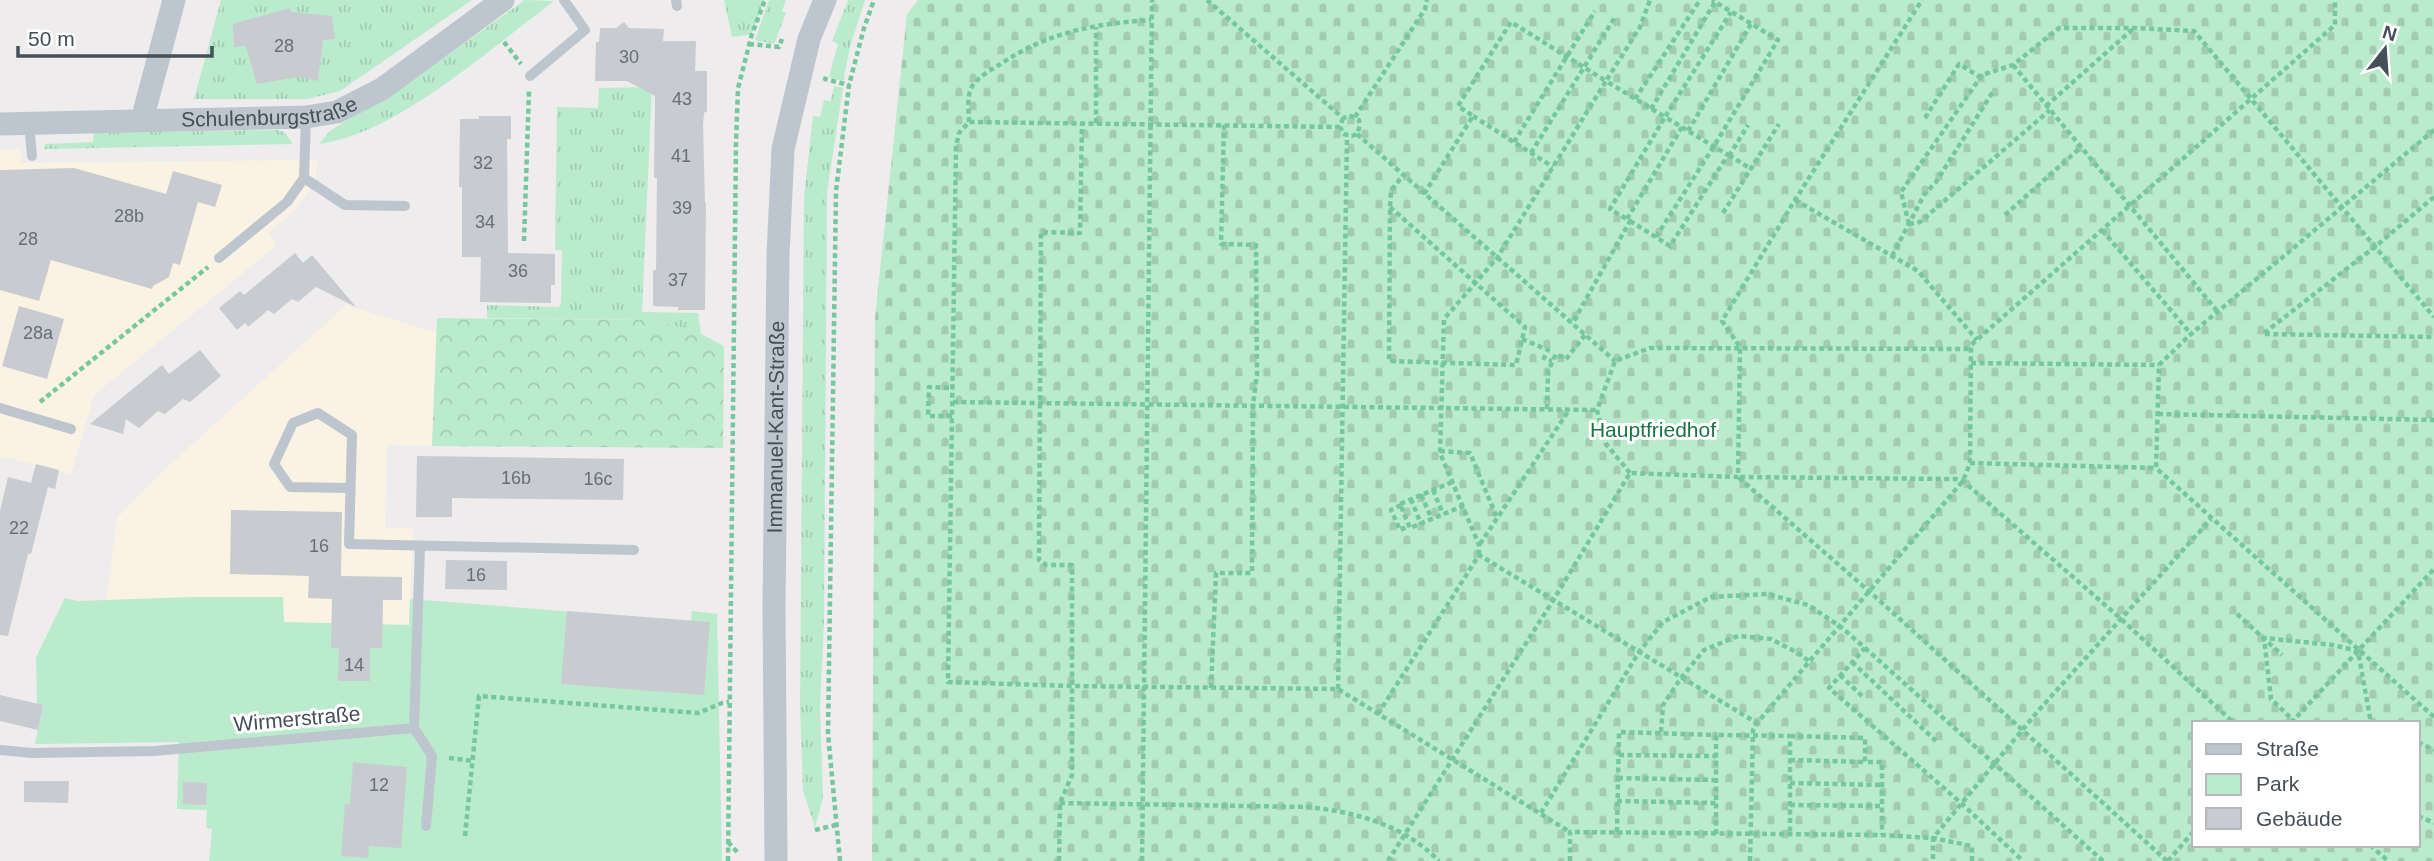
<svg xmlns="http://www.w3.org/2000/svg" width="2434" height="861" viewBox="0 0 2434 861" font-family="Helvetica,sans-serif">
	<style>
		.commercial { fill: #faf3e4 }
		.grass { fill: url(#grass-tufts) }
		.forest { fill: url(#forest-crowns) }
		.cemetery { fill: url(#cemetery-stones); fill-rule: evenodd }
		.park { fill: #bbebcd }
		.building { fill: #c8cbd0 }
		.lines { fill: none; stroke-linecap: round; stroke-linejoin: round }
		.path { stroke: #75c79d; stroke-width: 4.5; stroke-dasharray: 5 3.5; stroke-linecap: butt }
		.service { stroke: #bdc6ce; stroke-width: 10 }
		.minor { stroke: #bdc6ce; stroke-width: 23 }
		.labels { text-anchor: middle; stroke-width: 6; stroke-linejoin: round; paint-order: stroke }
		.number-label { font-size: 18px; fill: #666e76 }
		.street-label { font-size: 21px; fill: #454f58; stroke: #fff }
		.park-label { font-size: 21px; fill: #1a7546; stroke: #fff }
	</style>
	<defs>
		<pattern id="grass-tufts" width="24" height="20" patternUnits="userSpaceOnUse" patternTransform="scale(1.75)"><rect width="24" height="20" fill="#bbebcd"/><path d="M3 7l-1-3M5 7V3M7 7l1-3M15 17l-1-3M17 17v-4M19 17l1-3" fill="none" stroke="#a2cbb2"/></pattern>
		<pattern id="forest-crowns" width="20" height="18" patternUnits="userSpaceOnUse" patternTransform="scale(1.75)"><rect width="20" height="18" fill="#bbebcd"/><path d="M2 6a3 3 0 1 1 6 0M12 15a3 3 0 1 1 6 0" fill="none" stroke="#a2cbb2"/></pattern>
		<pattern id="cemetery-stones" width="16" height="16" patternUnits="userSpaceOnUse" patternTransform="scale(1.75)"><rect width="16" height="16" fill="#bbebcd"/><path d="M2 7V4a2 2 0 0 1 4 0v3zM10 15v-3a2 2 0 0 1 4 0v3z" fill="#a2cbb2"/></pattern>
	</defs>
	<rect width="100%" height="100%" fill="#eeecec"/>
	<g class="commercial">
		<polygon points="0,150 20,150 22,163 317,160 316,174 310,190 296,208 269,233 276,246 94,395 71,474 0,456"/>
		<polygon points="346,305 437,333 432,446 387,445 385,528 413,528 409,625 283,622 283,598 193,597 107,600 117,518 164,470"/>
	</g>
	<g class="grass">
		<polygon points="221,0 472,0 340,91 308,99 194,99"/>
		<path d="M525 0 554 1C491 48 396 134 319 144L330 131 452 52Z"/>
		<polygon points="724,0 765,0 752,34 732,37"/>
		<polygon points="769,0 786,0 782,11 786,13 774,44 755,40"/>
		<polygon points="848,0 865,0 850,47 843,81 829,77 838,44 832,41"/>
		<polygon points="834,86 843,88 827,192 824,621 820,708 823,798 815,827 803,791 800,706 804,197 813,116 820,117 824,100 831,101"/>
		<polygon points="652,87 642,312 698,313 701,334 654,320 487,318 487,305 559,307 561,302 562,250 555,250 557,107 598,108 599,88"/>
		<polygon points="277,130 284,132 293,144 44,149 45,144 93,142 94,133"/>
	</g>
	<polygon class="forest" points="437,318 654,320 701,334 724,346 723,448 432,446"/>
	<path class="cemetery" d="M918 0H2434V861H872L875 318 907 14ZM2194 723H2418V845H2194Z"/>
	<polygon class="park" points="193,597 283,597 284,622 409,625 410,599 691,621 692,611 717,614 722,861 209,861 212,829 206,828 207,810 177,809 179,742 35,744 43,706 37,704 36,657 65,598 77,601"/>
	<g class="building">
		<polygon points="290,8 291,12 332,16 335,39 323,40 318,81 298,77 257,84 246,46 234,47 233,24"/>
		<polygon points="624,22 629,28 664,29 663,41 696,41 695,71 707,71 707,111 704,113 703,125 705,203 706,202 705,310 678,310 678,307 653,306 653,270 656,270 657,178 654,178 655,96 627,81 595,81 596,42 599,42 600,28 616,28"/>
		<polygon points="479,116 511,116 511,139 507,139 508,253 555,254 555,285 551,285 551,303 480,302 481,257 462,257 462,187 459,187 460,119 479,119"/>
		<polygon points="74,168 166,194 173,171 222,185 215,207 198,202 180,265 173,263 169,277 153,286 152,289 51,260 39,301 0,290 0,170"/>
		<polygon points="295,253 303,263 312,255 356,307 316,287 298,302 292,299 274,314 268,310 248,327 245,323 237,330 219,308 240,291 244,295"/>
		<polygon points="19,306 64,319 47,379 2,366"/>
		<polygon points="200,350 221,376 190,402 183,399 165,414 158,411 139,428 126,419 123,434 90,424 162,365 169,374"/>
		<polygon points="417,456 624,459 623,500 452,498 452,517 416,517"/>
		<polygon points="36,464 59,470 55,489 48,487 31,554 28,554 8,636 0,635 0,511 8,477 31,483"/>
		<polygon points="231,510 342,512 341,576 402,577 402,600 383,600 382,648 370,648 370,681 338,681 339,648 331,648 332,599 308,598 309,576 230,574"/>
		<polygon points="446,560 507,561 507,590 445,589"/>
		<polygon points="567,611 710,622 704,695 561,684"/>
		<polygon points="0,695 43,705 38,730 0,721"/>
		<polygon points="353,762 407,767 401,848 369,846 368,858 341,856 345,804 350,804"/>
		<polygon points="24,781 69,781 68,803 24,802"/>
		<polygon points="183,782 207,783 206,805 183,804"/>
	</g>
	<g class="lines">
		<g class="path">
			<polyline points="1207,0 1343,118 1351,116 1359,120 1360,126 1357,134 1352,136 1344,134 1340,127 1343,118"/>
			<polyline points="504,42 521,64"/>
			<polyline points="749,44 779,47 782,39"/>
			<polyline points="2013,65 2218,312"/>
			<polyline points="826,77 825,79 849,85"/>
			<polyline points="1635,99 1700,0"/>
			<polyline points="2046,106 2134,28"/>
			<polyline points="1651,109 1715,2"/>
			<polyline points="1473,116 1553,167"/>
			<polyline points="1355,117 1425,9 1427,0"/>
			<polyline points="1925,118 1959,64 1980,77"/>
			<path d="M969 122C969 110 966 95 973 85 979 77 990 70 999 65 1048 32 1093 24 1151 20"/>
			<polyline points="1096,123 1096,27"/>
			<polyline points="1340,127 969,122 959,133 956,147 948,682 1072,686 1338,689 1570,832"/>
			<polyline points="2434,130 2191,334 2159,365 2156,468 2434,717"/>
			<polyline points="1688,131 1751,24"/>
			<polyline points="1357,134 1615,361"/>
			<polyline points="1514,142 1595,11"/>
			<polyline points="1531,153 1615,17"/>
			<polyline points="1729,155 1751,169"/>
			<polyline points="1729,156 1748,125"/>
			<polyline points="1424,194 1473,116 1458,106 1511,22 1606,81 1640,27 1650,0"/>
			<polyline points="2434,197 2376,246 2263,334 2434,337"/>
			<polyline points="1795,200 1918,271 1977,340"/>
			<polyline points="1390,207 1525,327 1516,365 1389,361 1390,207 1391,191 1403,175"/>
			<polyline points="1723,213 1779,124"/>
			<polyline points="2005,215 2080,148"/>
			<polyline points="1627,219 1682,127"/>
			<polyline points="1630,221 1670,246 1728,155 1665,117 1731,12"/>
			<polyline points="1909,224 1901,192 1982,75 2013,65 2059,28 2134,28 2194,31 2434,317"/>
			<polyline points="1909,224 1920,222 2050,110"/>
			<polyline points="2102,230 2191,334"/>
			<polyline points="1656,237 1714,146 1778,40 1712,0"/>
			<polyline points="524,241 529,91"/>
			<polyline points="1892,256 1924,195 1936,182 1994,90"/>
			<polyline points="1522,339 1548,350 1544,358 1552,361"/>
			<polyline points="1971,363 2159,365"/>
			<polyline points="40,402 208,267"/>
			<polyline points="953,402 1597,410"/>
			<polyline points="1547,409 1548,371 1556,354 1566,359 1585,335"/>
			<polyline points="2158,414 2434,420"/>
			<polyline points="952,416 928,416 929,387 953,388"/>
			<polyline points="1440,451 1470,453 1497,518"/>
			<polyline points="1970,463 2156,468"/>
			<polyline points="1630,473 1606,444 1597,410 1615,361 1650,348 1971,349"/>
			<polyline points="1452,482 1400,504 1410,528 1463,506"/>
			<polyline points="1433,490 1443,514"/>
			<polyline points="1421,495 1432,519"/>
			<polyline points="1411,499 1421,524"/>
			<polyline points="1401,505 1391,510 1400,530 1409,526"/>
			<polyline points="1480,544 1569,410"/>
			<polyline points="1479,555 1479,545 1440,453 1444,319 1497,258 1606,81 1665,117 1610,209 1630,221 1572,324"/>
			<polyline points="2237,614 2282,655"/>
			<polyline points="1865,648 2103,861"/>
			<polyline points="1852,662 1936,741"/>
			<polyline points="1840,675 1862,696"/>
			<polyline points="1211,688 1216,573 1252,573 1253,405 1257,374 1256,245 1221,244 1224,125"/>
			<polyline points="1338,689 1347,136"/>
			<polyline points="1378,714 1479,555 1757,723"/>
			<polyline points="2291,723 2434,569"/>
			<polyline points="2296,723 2271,699 2264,638 2333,645 2358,651 2371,723"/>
			<polyline points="1661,732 1663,705 1681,678 1704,650 1738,636 1771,639 1798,653 1810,662"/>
			<polyline points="1790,736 1865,738 1865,762 1882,762 1882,835"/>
			<polyline points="2418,742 2434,750"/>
			<polyline points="1619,755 1716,756"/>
			<polyline points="449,758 473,761"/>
			<polyline points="1790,760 1865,762"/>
			<polyline points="1618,778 1716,780"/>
			<polyline points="1790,783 1882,785"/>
			<polyline points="1617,801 1716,803"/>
			<path d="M1060 803 1308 807C1356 812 1404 825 1439 861"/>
			<polyline points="1790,805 1882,806"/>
			<polyline points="1541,813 1639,652 1663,622 1711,597 1767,594 1808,605 1841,627 1865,648 1829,688 1961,803 2023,861"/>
			<polyline points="2418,816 2434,823"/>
			<polyline points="815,830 836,825"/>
			<polyline points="1617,832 1619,732 1716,735"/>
			<polyline points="1716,834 1716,735 1790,736 1790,835"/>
			<polyline points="465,836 479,696 698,713 722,703 729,702"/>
			<polyline points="728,842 739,854"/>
			<polyline points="2370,845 2388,861"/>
			<polyline points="728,861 736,143 738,88 752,34 765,0"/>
			<polyline points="840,861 828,734 836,191 849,85 864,28 874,0"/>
			<polyline points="1059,861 1060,803 1072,775 1072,565 1046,565 1039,560 1041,232 1080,233 1082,123"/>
			<polyline points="1142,861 1152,0"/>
			<polyline points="1388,861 1554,599 1630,473 1738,477 1740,347 1722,321 1795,200 1922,0"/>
			<polyline points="1570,861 1570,832 1882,835 1933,838 1933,861"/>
			<polyline points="1750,861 1753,730 1757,723 1963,481 1970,463 1971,345 2335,25 2335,0"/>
			<polyline points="1972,861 1972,846 1933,838 2038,711 2211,519"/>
			<polyline points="2167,861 1870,592 1738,477 1956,479 1963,481 2120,618 2234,723"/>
			<polyline points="2168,861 2194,831"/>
		</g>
		<g class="service">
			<polyline points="676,0 677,6"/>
			<polyline points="530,76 585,30 564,0"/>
			<polyline points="29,123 32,156"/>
			<polyline points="304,178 345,205 405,206"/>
			<polyline points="219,258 287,202 304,178 306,117"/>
			<polyline points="0,408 71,429"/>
			<polyline points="350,488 290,487 274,464 293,423 318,413 352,435 349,544 634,550"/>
			<polyline points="414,728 432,756 426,826"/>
			<polyline points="0,750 32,753 154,751 414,728 420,546"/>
		</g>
		<g class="minor">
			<polyline points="142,120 174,0"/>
			<path id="s1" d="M0 124 306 117 337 112 382 89 503 0"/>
			<path id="s2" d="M776 861 774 607 778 255 783 149 809 39 825 0"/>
		</g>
	</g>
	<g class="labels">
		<g class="number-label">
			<text x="284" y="52">28</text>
			<text x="629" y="63">30</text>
			<text x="682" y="105">43</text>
			<text x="681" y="162">41</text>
			<text x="483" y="169">32</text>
			<text x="682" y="214">39</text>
			<text x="129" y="222">28b</text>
			<text x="485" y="228">34</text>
			<text x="28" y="245">28</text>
			<text x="518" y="277">36</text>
			<text x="678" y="286">37</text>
			<text x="38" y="339">28a</text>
			<text x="516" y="484">16b</text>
			<text x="598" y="485">16c</text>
			<text x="19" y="534">22</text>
			<text x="319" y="552">16</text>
			<text x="476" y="581">16</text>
			<text x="354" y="671">14</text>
			<text x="379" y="791">12</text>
		</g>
		<g class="street-label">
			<text dy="7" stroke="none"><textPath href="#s1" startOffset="270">Schulenburgstraße</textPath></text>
			<text dy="7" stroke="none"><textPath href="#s2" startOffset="434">Immanuel-Kant-Straße</textPath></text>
			<text transform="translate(297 719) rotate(-5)" y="7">Wirmerstraße</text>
		</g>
		<g class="park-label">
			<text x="1653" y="437">Hauptfriedhof</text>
		</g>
	</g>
	<rect x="2192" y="721" width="228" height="126" fill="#ffffff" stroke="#b5b9bc" stroke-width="2"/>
	<rect x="2206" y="744" width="35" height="10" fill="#bdc6ce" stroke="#b5b9bc" stroke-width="2"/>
	<text x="2256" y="756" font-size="21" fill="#454f58">Straße</text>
	<rect x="2206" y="774" width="35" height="21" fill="#bbebcd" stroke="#b5b9bc" stroke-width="2"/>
	<text x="2256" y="791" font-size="21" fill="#454f58">Park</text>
	<rect x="2206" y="808" width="35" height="21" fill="#c8cbd0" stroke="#b5b9bc" stroke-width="2"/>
	<text x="2256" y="826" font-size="21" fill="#454f58">Gebäude</text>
	<g transform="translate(2385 49) rotate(17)" stroke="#ffffff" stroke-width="5" paint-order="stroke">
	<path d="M0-5L12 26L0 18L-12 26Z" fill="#454f58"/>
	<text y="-10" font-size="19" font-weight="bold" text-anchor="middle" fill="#454f58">N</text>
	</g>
	<path d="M18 46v10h194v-10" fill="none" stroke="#454f58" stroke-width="3.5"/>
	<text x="28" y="46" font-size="21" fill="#454f58" stroke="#ffffff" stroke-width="5" paint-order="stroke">50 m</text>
</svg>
